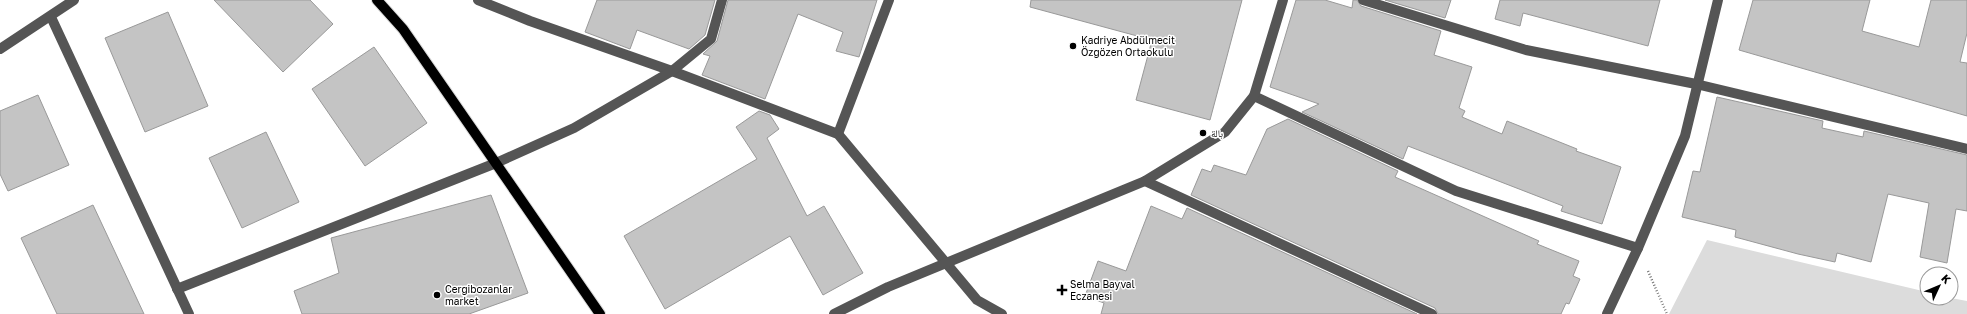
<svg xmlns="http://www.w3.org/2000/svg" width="1967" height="314" viewBox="0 0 1967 314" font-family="'Golos Text','Noto Naskh Arabic',sans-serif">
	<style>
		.park { fill: #dcdcdc }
		.building { fill: #c4c4c4; stroke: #999 }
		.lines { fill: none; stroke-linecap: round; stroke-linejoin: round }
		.major-casing { stroke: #dbdbdb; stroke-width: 12 }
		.path { stroke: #777; stroke-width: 2.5; stroke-dasharray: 1 2; stroke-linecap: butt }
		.minor { stroke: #555; stroke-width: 10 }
		.major { stroke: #000; stroke-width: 10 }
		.poi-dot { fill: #000; stroke: #fff; stroke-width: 1.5 }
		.labels { text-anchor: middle; stroke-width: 3; stroke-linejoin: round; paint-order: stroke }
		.poi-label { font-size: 10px; fill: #000; stroke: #fff; text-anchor: start }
	</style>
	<rect width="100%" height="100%" fill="#fff"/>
	<polygon class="park" points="1707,240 1927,292 1927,298 1951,298 1967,301 1967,314 1669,314"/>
	<g class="building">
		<polygon points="214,0 310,0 333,24 283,72"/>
		<polygon points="597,0 715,0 705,35 689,49 637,30 630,49 585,32"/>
		<polygon points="728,0 877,0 859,57 836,51 843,32 798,14 765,99 702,75 710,56 703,54 717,41"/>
		<polygon points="1031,0 1242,0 1210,120 1136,100 1152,40 1030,7"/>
		<polygon points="1296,0 1325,0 1352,8 1353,0 1357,0 1361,6 1441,31 1434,55 1472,67 1459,108 1465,111 1462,117 1502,134 1507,121 1577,149 1576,151 1621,167 1602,224 1561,211 1563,206 1408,146 1403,159 1302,112 1319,104 1270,87"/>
		<polygon points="1385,0 1451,0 1445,18"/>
		<polygon points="1500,0 1660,0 1648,46 1523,13 1520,26 1495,19"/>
		<polygon points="1753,0 1870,0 1862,31 1919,47 1931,0 1967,0 1967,33 1960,62 1967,63 1967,116 1739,50"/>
		<polygon points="168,12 208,106 145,132 105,38"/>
		<polygon points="374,47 427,123 365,166 312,89"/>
		<polygon points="38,95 69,165 8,191 0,174 0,111"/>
		<polygon points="1717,97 1823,121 1822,128 1863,137 1864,131 1967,155 1967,211 1956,209 1947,263 1920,257 1929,203 1888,194 1871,262 1837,253 1835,262 1798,254 1735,237 1736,230 1682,217 1693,171 1700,172"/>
		<polygon points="759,111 770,115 779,129 767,138 807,216 824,206 863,273 823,295 790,236 665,309 624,236 757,159 736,127"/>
		<polygon points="1288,119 1398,171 1395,177 1539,241 1537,244 1579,261 1573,276 1580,279 1569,304 1566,303 1561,314 1438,314 1435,308 1191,195 1202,169 1211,172 1214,165 1246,175 1267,129"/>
		<polygon points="266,132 299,202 242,228 209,158"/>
		<polygon points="491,195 528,293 469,314 302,314 294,291 339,273 331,238"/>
		<polygon points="93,205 144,314 57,314 21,238"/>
		<polygon points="1151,206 1182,219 1187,208 1417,314 1101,314 1104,303 1085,296 1098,261 1126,271"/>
	</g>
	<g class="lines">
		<g class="major-casing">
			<polyline id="major" points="377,0 403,29 600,314"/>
		</g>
		<polyline class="path" points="1648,271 1667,314"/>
		<g class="minor">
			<polyline points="478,0 530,21 672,71 838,134 977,300 1002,314"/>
			<polyline points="1363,0 1526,50 1696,84 1967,149"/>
			<polyline points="51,17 189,314"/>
			<polyline points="0,49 74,0"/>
			<polyline points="1254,96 1456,191 1638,248"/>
			<polyline points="838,134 889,0"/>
			<polyline points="1145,181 1432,314"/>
			<polyline points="177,289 496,163 574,128 672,71 711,39 722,0"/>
			<polyline points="834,314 888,287 1145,181 1225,132 1254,96 1283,0"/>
			<polyline points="1607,314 1638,248 1685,136 1718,0"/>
		</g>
		<use href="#major" class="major"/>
	</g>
	<g class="poi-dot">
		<circle cx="1073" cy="46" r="4"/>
		<circle cx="1203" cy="133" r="4"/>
		<path d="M1060 284h4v4h4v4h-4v4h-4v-4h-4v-4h4z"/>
		<circle cx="437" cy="295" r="4"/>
	</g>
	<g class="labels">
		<g class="poi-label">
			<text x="1081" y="44">Kadriye Abdülmecit<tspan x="1081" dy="12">Özgözen Ortaokulu</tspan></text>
			<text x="1211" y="137">بالة</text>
			<text x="1070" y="288">Selma Bayval<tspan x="1070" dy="12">Eczanesi</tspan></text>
			<text x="445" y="293">Cergibozanlar<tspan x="445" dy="12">market</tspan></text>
		</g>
	</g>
	<g transform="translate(1939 286) rotate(46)"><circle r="19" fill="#ffffff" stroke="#999999"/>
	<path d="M0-3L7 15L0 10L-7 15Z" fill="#000000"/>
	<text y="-6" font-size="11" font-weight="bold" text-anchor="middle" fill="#000000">K</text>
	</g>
</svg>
